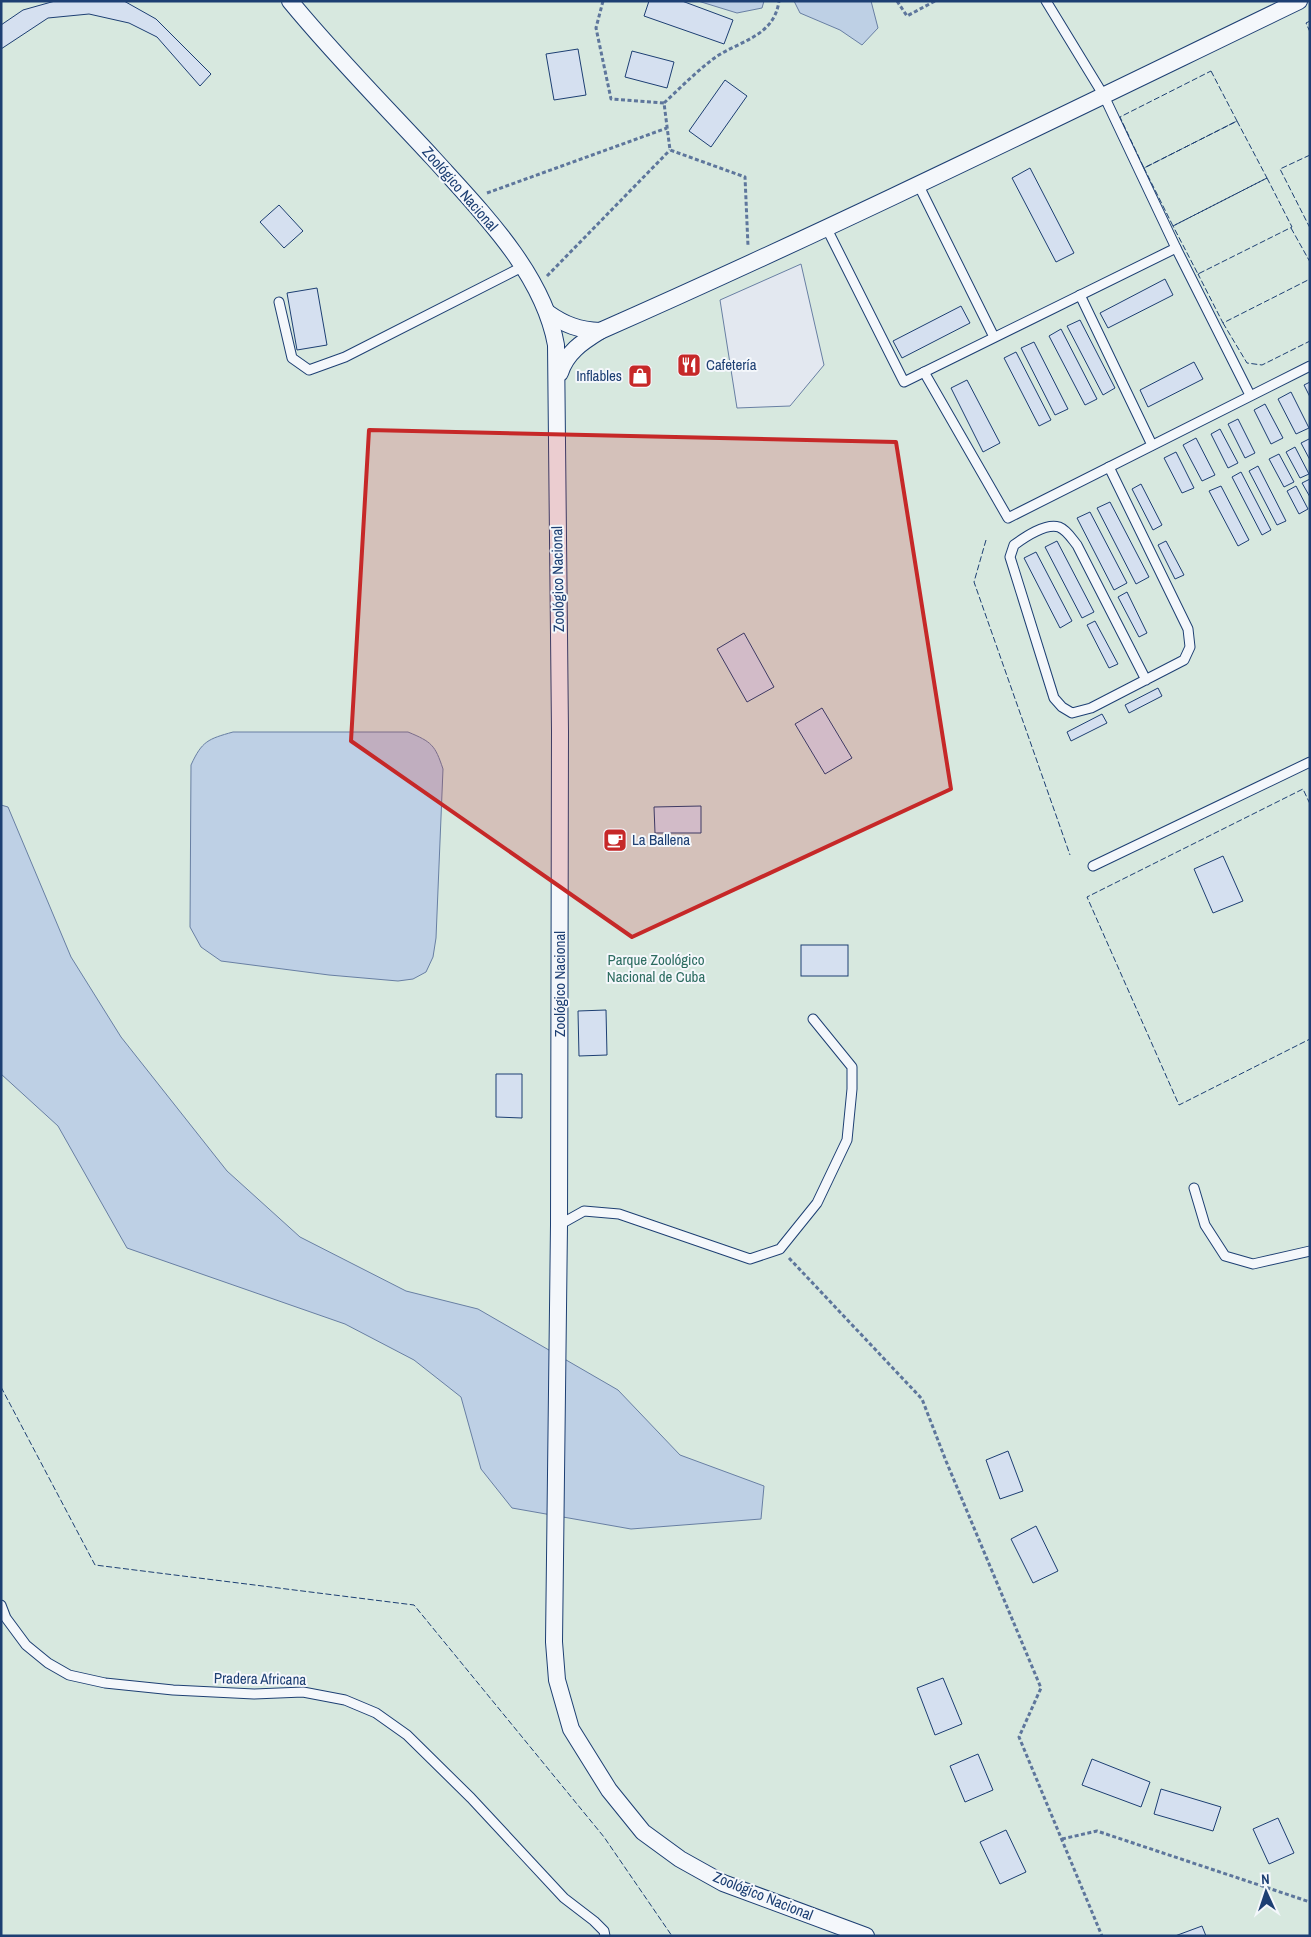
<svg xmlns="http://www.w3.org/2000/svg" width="1311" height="1937" viewBox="0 0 1311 1937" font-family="'Archivo Narrow',sans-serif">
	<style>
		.green { fill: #d7e8df; stroke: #687fa3 }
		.parking { fill: #e3e8f0; stroke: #687fa3 }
		.water { fill: #bed0e5; stroke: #687fa3 }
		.building { fill: #d5e0f0; stroke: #1d3f73 }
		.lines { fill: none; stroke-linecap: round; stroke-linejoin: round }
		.lane-casing { stroke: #1d3f73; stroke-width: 11 }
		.street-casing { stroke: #1d3f73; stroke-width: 18 }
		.path { stroke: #5e769c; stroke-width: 3; stroke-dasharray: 4 2.5; stroke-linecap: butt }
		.lane { stroke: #f4f7fb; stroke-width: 9 }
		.street { stroke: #f4f7fb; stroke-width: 16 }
		.fence { stroke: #1d3f73; stroke-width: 1; stroke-dasharray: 6 2.5; stroke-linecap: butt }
		.marked { fill: #c62828; fill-opacity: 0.2; stroke: #c62828; stroke-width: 4; stroke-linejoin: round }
		.labels { text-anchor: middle; stroke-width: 4; stroke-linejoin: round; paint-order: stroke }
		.street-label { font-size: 15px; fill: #1d3f73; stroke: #f4f7fb }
		.poi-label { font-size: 15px; fill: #1d3f73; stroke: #f4f7fb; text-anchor: start }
		.park-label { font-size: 15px; fill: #2c6c60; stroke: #f4f7fb }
	</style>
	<rect width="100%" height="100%" fill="#f4f7fb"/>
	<rect class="green" x="1" y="1" width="1309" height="1935"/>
	<polygon class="parking" points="801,264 824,365 790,406 737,408 720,300"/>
	<g class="water">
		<polygon points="698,1 764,1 762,8 737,13"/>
		<polygon points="794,1 871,1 878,28 862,45 840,30 800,13"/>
		<path d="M233 732H408C432 742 435 745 443 769L436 938 433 957 426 972 413 979 398 981 329 975 221 961 201 947 190 927 191 765C202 741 208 739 233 732Z"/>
		<polygon points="1,805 8,807 71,957 121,1037 227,1171 300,1237 406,1291 478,1309 618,1390 680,1455 764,1486 761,1519 631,1529 512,1508 481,1469 461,1397 414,1360 345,1324 127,1248 58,1126 1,1074"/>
	</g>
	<g class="building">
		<polygon points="55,1 124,1 156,19 211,74 200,86 157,37 129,23 89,14 48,18 1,49 1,25 23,10"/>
		<polygon points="649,1 682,1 733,20 724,44 644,16"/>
		<polygon points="578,49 586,95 554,100 546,54"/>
		<polygon points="632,51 674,62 667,88 625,77"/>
		<polygon points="725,80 747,96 711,147 689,131"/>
		<polygon points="1030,168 1074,253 1056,262 1012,178"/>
		<polygon points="279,205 303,231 284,248 260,222"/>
		<polygon points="1165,279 1173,295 1108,328 1100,313"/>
		<polygon points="317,288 327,345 297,350 287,293"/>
		<polygon points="961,306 970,323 902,358 893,341"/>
		<polygon points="1080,320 1115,388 1103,395 1067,326"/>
		<polygon points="1061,329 1097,399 1085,405 1049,336"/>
		<polygon points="1034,342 1068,409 1055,415 1021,348"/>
		<polygon points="1016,352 1051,420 1039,426 1004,358"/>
		<polygon points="1194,362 1203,379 1148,407 1140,390"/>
		<polygon points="967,380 1000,443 983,452 951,388"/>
		<polygon points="1310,382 1310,397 1304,385"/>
		<polygon points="1291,392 1309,428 1296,434 1278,399"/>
		<polygon points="1265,404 1283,438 1271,444 1254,410"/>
		<polygon points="1238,419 1255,453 1245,458 1228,424"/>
		<polygon points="1220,429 1238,463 1228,468 1211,434"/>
		<polygon points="1196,438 1215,475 1202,481 1183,445"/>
		<polygon points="1309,439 1310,440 1310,460 1301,443"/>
		<polygon points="1295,447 1309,474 1300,478 1286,452"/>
		<polygon points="1176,452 1194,488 1182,493 1164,458"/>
		<polygon points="1279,454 1294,482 1284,487 1269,459"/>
		<polygon points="1258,466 1286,521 1277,525 1249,471"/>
		<polygon points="1241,472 1271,530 1262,535 1232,477"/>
		<polygon points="1310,479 1310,497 1302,483"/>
		<polygon points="1141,484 1162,525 1153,530 1132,489"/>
		<polygon points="1221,486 1249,540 1238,546 1209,491"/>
		<polygon points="1296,486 1308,509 1299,514 1287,491"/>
		<polygon points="1110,502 1149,577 1136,584 1097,508"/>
		<polygon points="1090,512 1127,583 1114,590 1077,518"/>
		<polygon points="1057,541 1094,612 1082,618 1045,547"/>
		<polygon points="1166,541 1184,575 1175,579 1158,545"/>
		<polygon points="1036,552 1072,621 1060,628 1024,558"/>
		<polygon points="1127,592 1147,633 1139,637 1118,597"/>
		<polygon points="1095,621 1118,664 1109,668 1087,625"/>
		<polygon points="744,633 774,687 747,702 717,649"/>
		<polygon points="1158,688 1162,696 1129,713 1125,705"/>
		<polygon points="822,708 852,758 825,774 795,724"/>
		<polygon points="1102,714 1107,723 1071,741 1067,732"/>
		<polygon points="701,806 701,833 655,833 654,807"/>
		<polygon points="1223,856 1243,901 1213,913 1194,869"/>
		<rect x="801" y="945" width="47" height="31"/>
		<polygon points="606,1010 607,1055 579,1056 578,1011"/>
		<polygon points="496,1074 522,1074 522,1118 496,1117"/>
		<polygon points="1008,1451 1023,1491 1000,1499 986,1460"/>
		<polygon points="1036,1526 1058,1571 1033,1583 1011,1539"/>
		<polygon points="943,1678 962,1724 935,1735 917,1688"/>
		<polygon points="978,1754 993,1790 965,1802 950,1766"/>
		<polygon points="1092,1759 1150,1782 1141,1807 1082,1785"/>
		<polygon points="1161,1789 1221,1807 1213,1831 1154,1814"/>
		<polygon points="1278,1818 1294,1853 1269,1864 1253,1829"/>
		<polygon points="1006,1830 1026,1872 1000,1884 980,1842"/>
		<polygon points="1202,1926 1206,1936 1175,1936"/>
	</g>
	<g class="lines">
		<g class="lane-casing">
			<g id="lane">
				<polyline points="1046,1 1104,96 1176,248 1250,395"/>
				<polyline points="918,184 994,337"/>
				<polyline points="826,227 904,382 1176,248"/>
				<polyline points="1080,295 1152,445"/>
				<polyline points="279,302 292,358 309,370 345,357 522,267"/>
				<polyline points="924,372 1008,518 1310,366"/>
				<path d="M1109 467 1188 629 1190 647 1184 660 1091 708 1072 713 1062 707 1054 698 1010 557 1014 545C1025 537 1045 523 1059 527 1067 530 1072 539 1077 545L1146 680"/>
				<polyline points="1093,866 1310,762"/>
				<polyline points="1194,1188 1205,1225 1225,1256 1253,1264 1310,1251"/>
				<polyline points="559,1225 584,1211 619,1214 750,1259 780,1249 817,1203 847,1140 852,1089 852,1067 813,1019"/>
				<polyline points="1,1605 6,1618 26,1645 48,1663 69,1675 105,1683 173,1690 254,1694 303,1692 345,1700 376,1713 407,1735 471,1798 564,1898 594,1921 604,1931 605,1936"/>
			</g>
		</g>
		<g class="street-casing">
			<g id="street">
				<path d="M290 1C335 56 385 106 433 158 481 211 543 273 556 345L560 731 559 1225 554 1642 557 1680 571 1729 609 1790 643 1832 680 1859 723 1883 866 1936"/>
				<path d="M548 313C565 325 579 330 600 331 836 227 1067 113 1299 1"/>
				<path d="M560 373C566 353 582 342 600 331"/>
			</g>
		</g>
		<g class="path">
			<polyline points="603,1 596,28 611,99 664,103 670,150 745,177 748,246"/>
			<polyline points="897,1 907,16 935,1"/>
			<path d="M664 103C680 88 696 72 713 59 737 41 774 38 779 1"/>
			<polyline points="487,193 667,128"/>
			<polyline points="547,276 670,150"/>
			<polyline points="789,1258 922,1399 946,1461 1041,1688 1019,1737 1102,1936"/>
			<polyline points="1062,1839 1097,1831 1310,1902"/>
		</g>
		<use href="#lane" class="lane"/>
		<use href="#street" class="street"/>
		<g class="fence">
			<polyline points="1310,21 1306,23 1310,32"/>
			<polygon points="1211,71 1237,121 1144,168 1120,117"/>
			<polygon points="1237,121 1267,178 1173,226 1144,168"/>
			<polyline points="1310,155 1280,169 1310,228"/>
			<polygon points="1267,178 1292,227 1198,274 1173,226"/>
			<polyline points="1291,228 1310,262"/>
			<polyline points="1199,274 1198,274 1223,323 1310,279"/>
			<polyline points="1223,323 1247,363 1262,365 1310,341"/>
			<polyline points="986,540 974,582 1070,855"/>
			<polyline points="1310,804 1303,789 1087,897 1179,1105 1310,1039"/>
			<polyline points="1,1387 95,1565 414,1605 604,1837 672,1936"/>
		</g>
	</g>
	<path class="marked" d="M369 430 896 442 951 789 632 937 351 741Z"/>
	<defs>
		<g id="restaurant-square" transform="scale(1.25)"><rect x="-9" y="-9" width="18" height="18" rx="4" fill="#c62828" stroke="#f4f7fb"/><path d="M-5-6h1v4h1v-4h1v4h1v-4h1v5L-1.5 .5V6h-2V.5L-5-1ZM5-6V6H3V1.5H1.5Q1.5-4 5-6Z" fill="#fff"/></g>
		<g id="shop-square" transform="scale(1.25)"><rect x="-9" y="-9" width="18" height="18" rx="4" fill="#c62828" stroke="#f4f7fb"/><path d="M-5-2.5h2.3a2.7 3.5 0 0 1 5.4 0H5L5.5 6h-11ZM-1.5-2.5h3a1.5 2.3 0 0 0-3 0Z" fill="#fff"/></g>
		<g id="cafe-square" transform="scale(1.25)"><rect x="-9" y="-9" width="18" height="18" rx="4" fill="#c62828" stroke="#f4f7fb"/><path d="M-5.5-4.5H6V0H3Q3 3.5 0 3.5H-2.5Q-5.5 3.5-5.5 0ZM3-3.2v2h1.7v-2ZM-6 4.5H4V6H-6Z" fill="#fff"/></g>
	</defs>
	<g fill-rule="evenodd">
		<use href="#restaurant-square" x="689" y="365"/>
		<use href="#shop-square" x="640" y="376"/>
		<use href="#cafe-square" x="615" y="840"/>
	</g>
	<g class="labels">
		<g class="street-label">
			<text transform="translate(460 189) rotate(49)" y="5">Zoológico Nacional</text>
			<text transform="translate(558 579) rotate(-91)" y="5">Zoológico Nacional</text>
			<text transform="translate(560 984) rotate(-90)" y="5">Zoológico Nacional</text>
			<text transform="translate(260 1679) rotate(1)" y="5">Pradera Africana</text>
			<text transform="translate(763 1896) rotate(22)" y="5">Zoológico Nacional</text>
		</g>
		<g class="poi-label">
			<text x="706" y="370">Cafetería</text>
			<text x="622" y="381" text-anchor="end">Inflables</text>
			<text x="632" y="845">La Ballena</text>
		</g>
		<g class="park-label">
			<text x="656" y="965">Parque Zoológico<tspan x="656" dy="17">Nacional de Cuba</tspan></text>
		</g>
	</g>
	<rect width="1311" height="1937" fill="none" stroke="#1d3f73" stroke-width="5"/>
	<g transform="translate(1266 1892) rotate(357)" stroke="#f4f7fb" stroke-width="4" paint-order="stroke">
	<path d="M0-4L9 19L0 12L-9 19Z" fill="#1d3f73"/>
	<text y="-8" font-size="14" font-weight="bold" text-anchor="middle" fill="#1d3f73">N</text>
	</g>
</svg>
